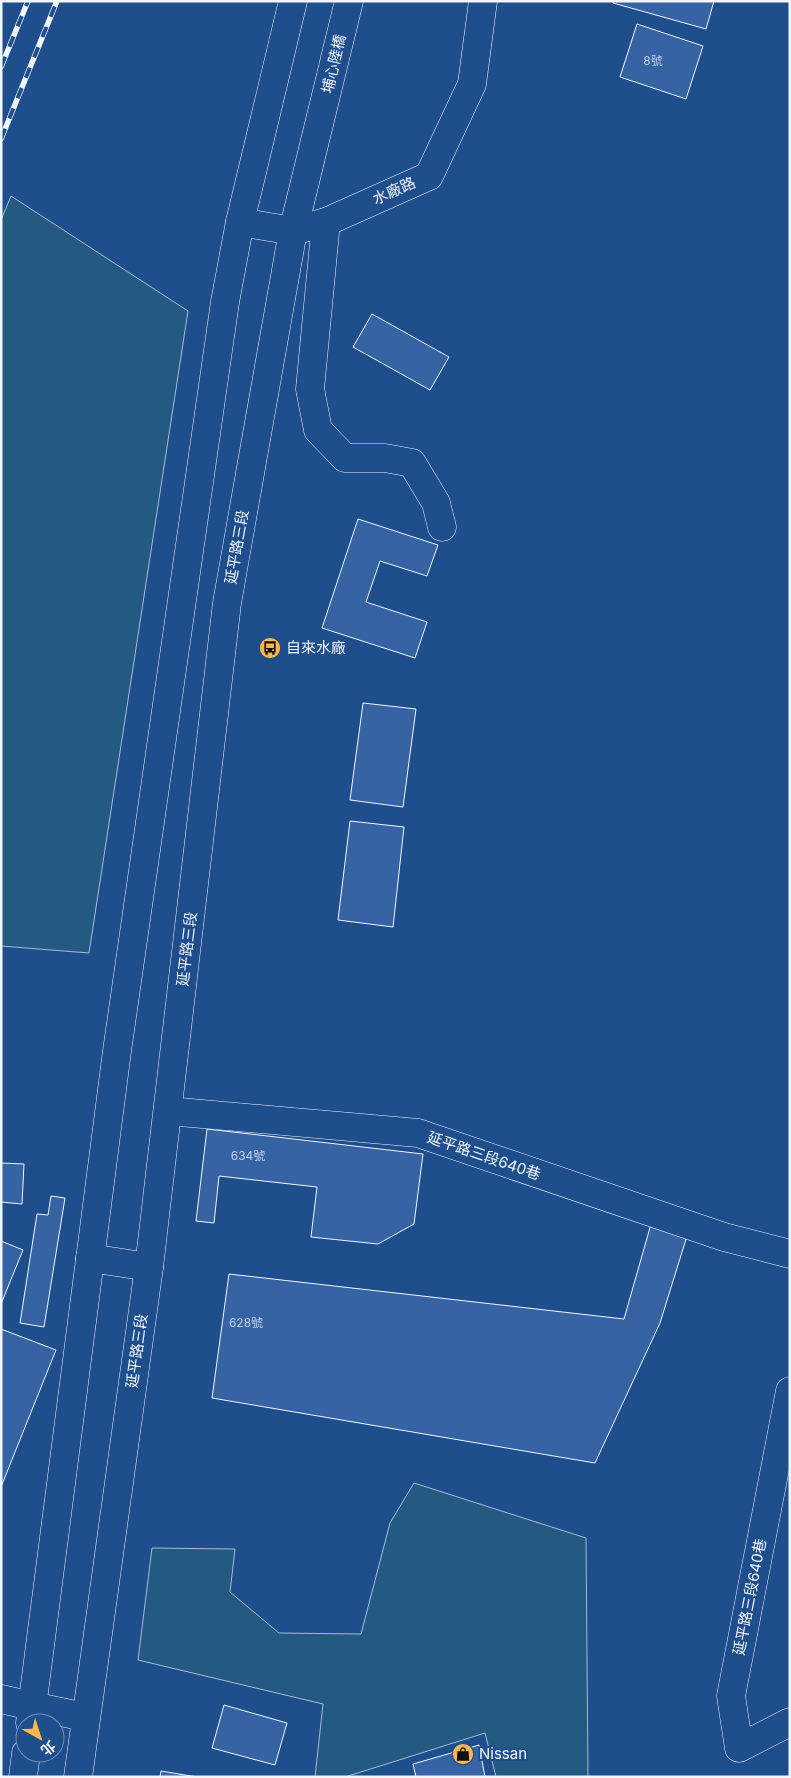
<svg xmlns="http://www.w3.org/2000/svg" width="791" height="1778" viewBox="0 0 791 1778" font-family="Inter,'Noto Sans TC',sans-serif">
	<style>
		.green { fill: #245a82; stroke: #a8bbd7 }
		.building { fill: #3563a3; stroke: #f2f6ff }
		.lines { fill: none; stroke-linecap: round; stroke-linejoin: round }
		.minor-casing { stroke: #f2f6ff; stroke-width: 29 }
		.major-casing { stroke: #f2f6ff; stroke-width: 29 }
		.minor { stroke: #1f4e8c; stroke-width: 28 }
		.major { stroke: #1f4e8c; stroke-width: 28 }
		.rail-casing { stroke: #f2f6ff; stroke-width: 5.5 }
		.rail { stroke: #1f4e8c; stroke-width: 4; stroke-dasharray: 11; stroke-linecap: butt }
		.labels { text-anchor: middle; stroke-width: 4; stroke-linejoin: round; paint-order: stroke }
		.number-label { font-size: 12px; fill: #c3d1e8 }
		.street-label { font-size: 15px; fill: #f2f6ff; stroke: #1f4e8c }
		.poi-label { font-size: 15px; fill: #f2f6ff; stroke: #1f4e8c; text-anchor: start }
	</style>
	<rect width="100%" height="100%" fill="#1f4e8c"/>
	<g class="green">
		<polygon points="11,196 188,311 89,953 1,946 1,220"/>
		<polygon points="414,1483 586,1538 588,1777 496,1777 485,1733 345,1777 315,1777 323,1704 138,1660 152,1548 235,1549 230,1592 279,1633 361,1634 390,1523"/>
	</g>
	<g class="building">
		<polygon points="613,1 714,1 706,29 613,3"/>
		<polygon points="637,24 703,46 686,99 620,77"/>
		<polygon points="372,314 449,357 430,390 353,347"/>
		<polygon points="358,519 438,545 427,576 380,561 366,602 427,622 415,658 322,628"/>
		<polygon points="363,703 416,709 403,807 350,800"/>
		<polygon points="350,821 404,827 393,927 338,920"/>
		<polygon points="207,1129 423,1154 414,1224 378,1244 311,1237 317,1187 219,1176 214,1223 196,1221"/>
		<polygon points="1,1163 24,1164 22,1204 1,1202"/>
		<polygon points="51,1196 65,1198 44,1327 20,1323 37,1214 48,1215"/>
		<polygon points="651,1224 687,1236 660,1323 595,1463 212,1398 229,1274 624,1319"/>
		<polygon points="1,1241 23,1250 1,1304"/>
		<polygon points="1,1329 56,1350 1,1487"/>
		<polygon points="224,1705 287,1723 275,1765 212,1748"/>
		<polygon points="479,1745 485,1777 416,1777 413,1764"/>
		<polygon points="161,1771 197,1777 160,1777"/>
	</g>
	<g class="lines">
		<g class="minor-casing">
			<g id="minor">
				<polyline points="240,222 293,231 326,222 429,176 472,84 483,1"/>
				<polyline points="326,222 310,389 318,430 345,458 385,458 412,463 436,503 442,527"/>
				<polyline points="168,1111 418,1133 724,1237 790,1254"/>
				<polyline points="790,1391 731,1696 739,1748 790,1722"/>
				<polyline points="1,1699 32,1706"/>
			</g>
		</g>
		<g class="major-casing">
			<g id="major">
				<polyline points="90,1258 149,1267"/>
				<polyline points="32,1706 85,1717"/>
				<polyline points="30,1723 117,1051 225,302 240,222 293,1"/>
				<polyline points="23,1777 26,1753"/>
				<polyline points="78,1777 149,1267 227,603 293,231 349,1"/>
			</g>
		</g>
		<use href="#minor" class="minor"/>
		<use href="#major" class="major"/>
		<g class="rail-casing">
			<g id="rail">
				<polyline points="1,67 28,1"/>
				<polyline points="1,139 57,1"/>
			</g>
		</g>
		<use href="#rail" class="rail"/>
	</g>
	<defs>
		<g id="bus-disc" transform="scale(1.125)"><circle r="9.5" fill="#ffb74d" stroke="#1f4e8c"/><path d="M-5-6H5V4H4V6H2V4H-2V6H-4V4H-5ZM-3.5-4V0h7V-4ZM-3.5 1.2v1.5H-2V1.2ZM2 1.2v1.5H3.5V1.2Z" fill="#111"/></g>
		<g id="shop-disc" transform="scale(1.125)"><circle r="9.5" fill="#ffb74d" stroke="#1f4e8c"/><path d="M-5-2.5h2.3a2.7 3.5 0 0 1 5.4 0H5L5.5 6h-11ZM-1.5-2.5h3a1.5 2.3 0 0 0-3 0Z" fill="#111"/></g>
	</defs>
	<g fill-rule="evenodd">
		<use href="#bus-disc" x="270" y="648"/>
		<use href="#shop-disc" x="463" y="1754"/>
	</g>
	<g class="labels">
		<g class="number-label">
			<text x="653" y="65">8號</text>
			<text x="248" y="1160">634號</text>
			<text x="246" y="1327">628號</text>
		</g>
		<g class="street-label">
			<text transform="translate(334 64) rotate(-77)" y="5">埔心陸橋</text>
			<text transform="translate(394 191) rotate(-24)" y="5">水廠路</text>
			<text transform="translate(237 547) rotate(-80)" y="5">延平路三段</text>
			<text transform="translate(187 949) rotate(-83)" y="5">延平路三段</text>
			<text transform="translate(484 1156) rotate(19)" y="5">延平路三段640巷</text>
			<text transform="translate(137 1351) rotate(-82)" y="5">延平路三段</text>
			<text transform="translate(750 1597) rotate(-79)" y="5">延平路三段640巷</text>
		</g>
		<g class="poi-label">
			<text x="286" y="653">自來水廠</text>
			<text x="479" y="1759">Nissan</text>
		</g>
	</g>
	<rect width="791" height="1778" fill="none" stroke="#f2f6ff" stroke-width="5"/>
	<g transform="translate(40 1738) rotate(141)"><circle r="24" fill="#1f4e8c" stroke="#7391ba"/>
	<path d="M0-4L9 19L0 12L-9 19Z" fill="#ffb74d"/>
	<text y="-8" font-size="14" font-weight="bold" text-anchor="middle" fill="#f2f6ff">北</text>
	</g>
</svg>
